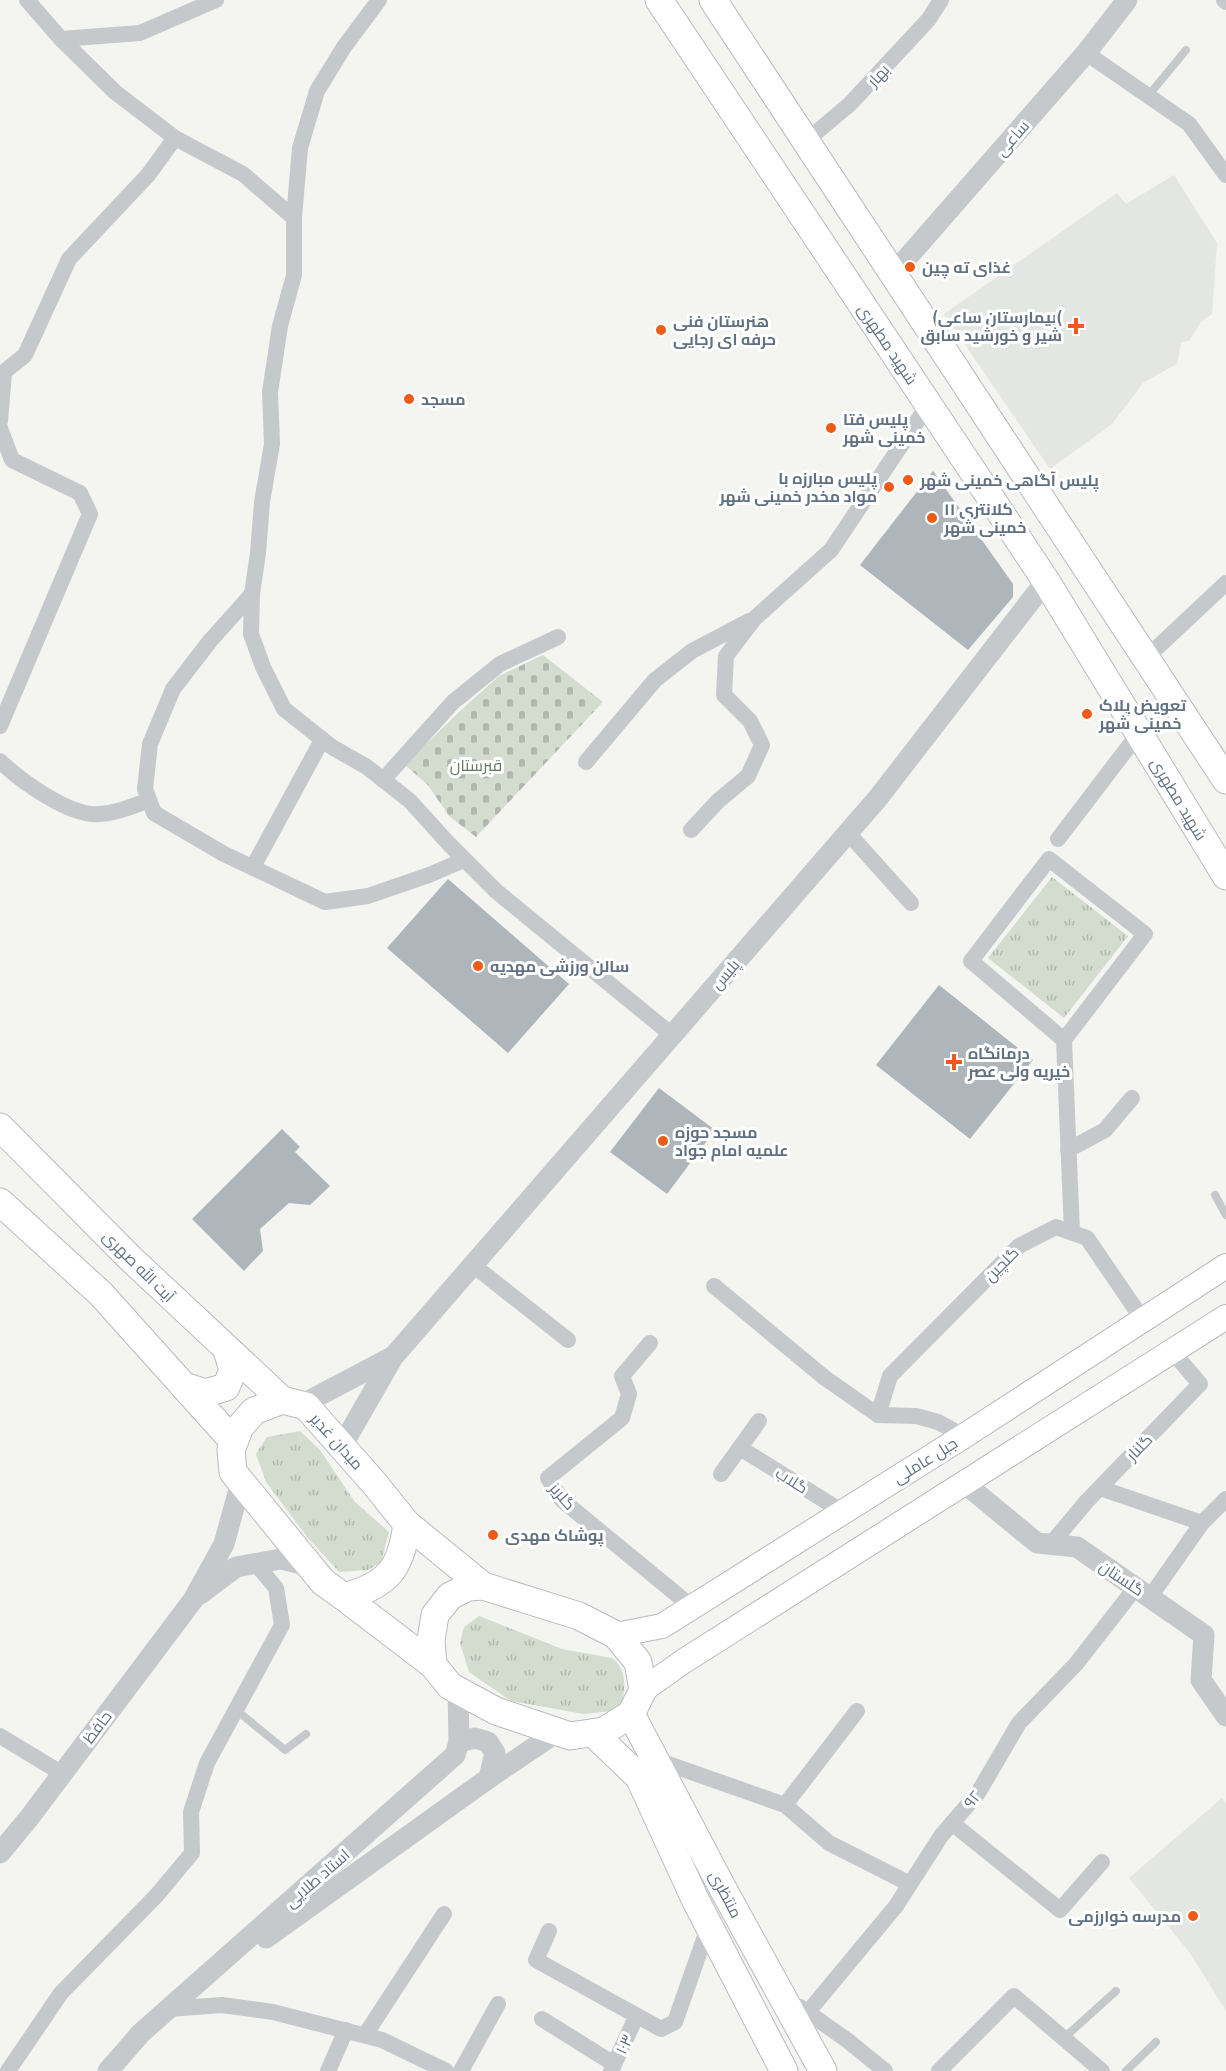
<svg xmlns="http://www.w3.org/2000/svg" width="1226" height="2071" viewBox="0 0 1226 2071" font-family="'Public Sans',Cairo,sans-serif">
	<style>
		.built { fill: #e4e6e3 }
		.grass { fill: url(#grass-tufts) }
		.cemetery { fill: url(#cemetery-stones) }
		.building { fill: #aeb5bb }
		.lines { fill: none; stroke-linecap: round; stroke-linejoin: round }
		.secondary-casing { stroke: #b5babf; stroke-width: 26 }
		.primary-casing { stroke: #b8bbbf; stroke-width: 29 }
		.service { stroke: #c6c9cc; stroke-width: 8 }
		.minor { stroke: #c6c9cc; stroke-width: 16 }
		.tertiary { stroke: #c6c9cc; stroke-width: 21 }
		.secondary { stroke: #fff; stroke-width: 24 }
		.primary { stroke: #fff; stroke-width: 27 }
		.poi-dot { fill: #ef5b16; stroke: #fff; stroke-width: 2 }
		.labels { text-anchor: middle; stroke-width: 6; stroke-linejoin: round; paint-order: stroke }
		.street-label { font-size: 16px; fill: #617183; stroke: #fff }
		.poi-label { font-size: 16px; font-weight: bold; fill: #617183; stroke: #fff; text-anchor: start }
		.park-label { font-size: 16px; fill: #637a60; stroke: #fff }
	</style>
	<defs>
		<pattern id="grass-tufts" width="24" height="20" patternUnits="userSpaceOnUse" patternTransform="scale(1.5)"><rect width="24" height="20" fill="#d4dcd0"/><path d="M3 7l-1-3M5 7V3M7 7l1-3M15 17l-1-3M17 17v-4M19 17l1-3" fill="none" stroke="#afb7ae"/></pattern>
		<pattern id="cemetery-stones" width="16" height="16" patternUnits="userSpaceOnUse" patternTransform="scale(1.5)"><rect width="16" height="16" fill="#d4dcd0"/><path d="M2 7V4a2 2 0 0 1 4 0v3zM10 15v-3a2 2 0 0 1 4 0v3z" fill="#afb7ae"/></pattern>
	</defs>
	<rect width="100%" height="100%" fill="#f4f4f0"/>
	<g class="built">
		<polygon points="1174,175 1217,243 1212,314 1201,322 1189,341 1181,342 1177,364 1144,382 1112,424 1050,469 944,314 1117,193 1126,204"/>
		<polygon points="1222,1798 1226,1804 1226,2011 1190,1953 1129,1878"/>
	</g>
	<g class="grass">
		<polygon points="1052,877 1128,936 1064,1018 988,958"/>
		<polygon points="300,1431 320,1450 355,1502 389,1532 381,1562 368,1570 339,1572 308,1538 266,1482 256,1454 267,1437"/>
		<path d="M479 1616 562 1649 612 1658C629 1671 625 1692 620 1710L584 1714 511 1701 469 1672 460 1643 464 1627Z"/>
	</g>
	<polygon class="cemetery" points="543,655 603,702 476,837 449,816 428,785 405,765 459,712 499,676"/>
	<g class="building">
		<polygon points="933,471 1013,584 1013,597 968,650 860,565"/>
		<polygon points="448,879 569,984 508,1053 387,948"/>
		<polygon points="939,985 1033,1060 970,1139 876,1065"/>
		<polygon points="659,1088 715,1130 667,1194 610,1152"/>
		<polygon points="282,1129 300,1147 295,1152 330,1186 310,1205 289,1203 260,1229 263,1251 244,1271 192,1219"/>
	</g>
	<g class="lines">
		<g class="secondary-casing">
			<g id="secondary">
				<polyline points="616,1635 662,1626 964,1436 1226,1266"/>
				<polyline points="643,1690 684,1661 1226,1317"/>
			</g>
		</g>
		<g class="primary-casing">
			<g id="primary">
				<polyline points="659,0 1046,581 1226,876"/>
				<polyline points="713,0 1226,780"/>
				<polyline points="0,1127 130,1258 282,1400"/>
				<polyline points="0,1202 101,1294 234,1442"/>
				<polyline points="184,1386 206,1393 226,1387 233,1370 227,1350"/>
				<path d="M282 1400 306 1406 374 1483 407 1524C401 1569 388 1585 344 1597L323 1582 233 1472 231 1450 240 1427 254 1411Z"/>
				<polyline points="407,1524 483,1586 579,1616 616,1635 638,1662 643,1690 631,1714 604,1731 570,1736 496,1711 450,1686 433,1665 431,1640 435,1615 450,1596 468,1587 483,1586"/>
				<polyline points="344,1597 433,1665"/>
				<polyline points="631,1714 722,1887 823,2071"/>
				<polyline points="593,1733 639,1777 695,1899 784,2071"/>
			</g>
		</g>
		<g class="service">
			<polyline points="1148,96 1186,50"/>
			<polyline points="1215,1195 1226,1215"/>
			<polyline points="235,1709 285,1750 306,1734"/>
			<polyline points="1064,2038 1116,1991"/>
			<polyline points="1126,2071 1156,2042"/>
		</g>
		<g class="minor">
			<polyline points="27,0 61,39 115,92 175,138 243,174 294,218"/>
			<polyline points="379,0 344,47 317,91 300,148 294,218 294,275 280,326 270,392 272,444 262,502 258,553 252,594 251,634 263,667 284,709 332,747 367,767 410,801 449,844 496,891 672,1035"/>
			<polyline points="1224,0 1226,2"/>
			<polyline points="61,39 140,33 216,0"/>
			<polyline points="1086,53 1189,124 1226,175"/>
			<polyline points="806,141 850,104 929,19 941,0"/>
			<polyline points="0,421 4,372 25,355 69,259 148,175 175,138"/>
			<polyline points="0,428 12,460 80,493 90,514 0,726"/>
			<polyline points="252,594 210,641 173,689 150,744 145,789 154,813 224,854 325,902 368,896 429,875 464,860"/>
			<polyline points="1146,658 1226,583"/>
			<path d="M0 761C21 781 70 817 100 814 117 813 133 806 149 800"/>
			<polyline points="586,762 655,680 692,651 749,621"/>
			<polyline points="383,780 453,702 500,664 558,637"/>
			<polyline points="691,830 718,801 748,776 762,745 750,721 724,695 726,656 755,618 831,550 928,405"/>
			<polyline points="848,833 911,903"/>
			<polyline points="1058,839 1139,733"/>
			<polyline points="253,867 322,740"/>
			<polyline points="1064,1040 971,961 1049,859 1145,934 1064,1040 1072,1232"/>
			<polyline points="1068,1150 1105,1130 1132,1098"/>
			<polyline points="473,1265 568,1340"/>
			<polyline points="714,1286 825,1378 878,1415 916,1416 938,1422 964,1436"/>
			<polyline points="650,1343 622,1376 629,1394 622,1418 548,1478 562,1500 692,1607"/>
			<polyline points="878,1415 890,1376 1019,1246 1056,1227 1087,1238 1143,1320"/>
			<polyline points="740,1448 843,1512"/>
			<polyline points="721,1474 759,1421"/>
			<polyline points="1100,1488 1202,1523"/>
			<polyline points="1051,1544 1087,1501 1200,1384 1172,1351"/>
			<polyline points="1150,1597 1202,1523 1226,1499"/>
			<polyline points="0,1736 63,1774"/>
			<polyline points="654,1759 785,1805 829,1843 910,1884"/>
			<polyline points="785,1805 857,1711"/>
			<polyline points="952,1823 1060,1910 1102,1862"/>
			<polyline points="549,1931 536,1960 661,2029 675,2022 709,1925"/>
			<polyline points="800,2007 847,2040 885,2071"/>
			<polyline points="169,2009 222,2005 273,2012 382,2040 446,2071"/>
			<polyline points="808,2012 896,1906 941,1836 978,1793 1019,1723 1076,1664 1136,1587"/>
			<polyline points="542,2019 614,2064"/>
			<polyline points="365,2035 444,1914"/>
			<polyline points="8,2071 61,1993 157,1895 192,1853 191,1812 207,1763 282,1625 276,1588 256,1564"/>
			<polyline points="328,2071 346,2030"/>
			<polyline points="461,2071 498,2004"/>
			<polyline points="611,2071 636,2017"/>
			<polyline points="939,2071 1014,1996 1102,2071"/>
		</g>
		<g class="tertiary">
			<polyline points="893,274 1086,53 1127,0"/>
			<polyline points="301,1405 392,1357"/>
			<polyline points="342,1446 393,1357 878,798 1046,581"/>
			<polyline points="964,1483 1037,1543 1077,1547 1204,1635 1201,1680 1226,1716"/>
			<polyline points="200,1594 236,1567 281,1559 310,1566"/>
			<polyline points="459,1742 475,1738 488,1742 495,1753 489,1778"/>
			<polyline points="0,1853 29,1818 193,1600 224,1544 241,1482"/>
			<polyline points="266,1938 489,1778 557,1732"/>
			<polyline points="108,2071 141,2033 455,1755 459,1742 458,1690"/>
		</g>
		<use href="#secondary" class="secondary"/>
		<use href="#primary" class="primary"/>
	</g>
	<g class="poi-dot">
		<circle cx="910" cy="267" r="6"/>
		<path d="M1073 317h6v6h6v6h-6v6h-6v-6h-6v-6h6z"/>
		<circle cx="661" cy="330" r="6"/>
		<circle cx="409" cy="399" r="6"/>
		<circle cx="831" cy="428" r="6"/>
		<circle cx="908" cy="480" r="6"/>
		<circle cx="889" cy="487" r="6"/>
		<circle cx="932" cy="518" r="6"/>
		<circle cx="1087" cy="714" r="6"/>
		<circle cx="478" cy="966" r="6"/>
		<path d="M951 1053h6v6h6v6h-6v6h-6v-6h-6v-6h6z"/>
		<circle cx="663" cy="1141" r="6"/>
		<circle cx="493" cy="1535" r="6"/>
		<circle cx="1193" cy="1916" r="6"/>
	</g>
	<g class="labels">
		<g class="street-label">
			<text transform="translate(878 75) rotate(-47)" y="6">بهار</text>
			<text transform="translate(1012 138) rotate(-49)" y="6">ساعی</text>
			<text transform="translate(888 344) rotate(56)" y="6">شهید مطهری</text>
			<text transform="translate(1179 799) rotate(59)" y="6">شهید مطهری</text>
			<text transform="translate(725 974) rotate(-49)" y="6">پلیس</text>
			<text transform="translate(1001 1264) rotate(-45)" y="6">گلچین</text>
			<text transform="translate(139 1266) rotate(45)" y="6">آیت الله صهری</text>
			<text transform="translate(337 1441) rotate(48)" y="6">میدان غدیر</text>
			<text transform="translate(1139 1447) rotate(-46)" y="6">گلنار</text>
			<text transform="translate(925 1460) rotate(-32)" y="6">جبل عاملی</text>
			<text transform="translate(792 1480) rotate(32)" y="6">گلاب</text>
			<text transform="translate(563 1496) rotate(49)" y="6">گلریز</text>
			<text transform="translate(1122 1578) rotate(34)" y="6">گلستان</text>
			<text transform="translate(97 1727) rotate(-53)" y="6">حافظ</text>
			<text transform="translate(972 1799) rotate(-52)" y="6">۹۲</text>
			<text transform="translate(317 1878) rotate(-41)" y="6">استاد طلایی</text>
			<text transform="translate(726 1894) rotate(62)" y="6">منتظری</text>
			<text transform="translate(624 2044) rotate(-65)" y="6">۱۰۳</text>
		</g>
		<g class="poi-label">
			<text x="922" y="273">غذای ته چین</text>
			<text x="1062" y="323" text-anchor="end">(بیمارستان ساعی(<tspan x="1062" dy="18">شیر و خورشید سابق</tspan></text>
			<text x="673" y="327">هنرستان فنی<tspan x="673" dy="18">حرفه ای رجایی</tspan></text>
			<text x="421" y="405">مسجد</text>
			<text x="843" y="425">پلیس فتا<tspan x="843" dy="18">خمینی شهر</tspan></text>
			<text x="877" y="484" text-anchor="end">پلیس مبارزه با<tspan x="877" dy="18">مواد مخدر خمینی شهر</tspan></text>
			<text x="920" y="486">پلیس آگاهی خمینی شهر</text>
			<text x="944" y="515">کلانتری ۱۱<tspan x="944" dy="18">خمینی شهر</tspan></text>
			<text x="1099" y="711">تعویض پلاک<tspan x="1099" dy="18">خمینی شهر</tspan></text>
			<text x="490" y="972">سالن ورزشی مهدیه</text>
			<text x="968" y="1059">درمانگاه<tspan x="968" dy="18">خیریه ولی عصر</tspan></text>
			<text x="675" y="1138">مسجد حوزه<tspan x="675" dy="18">علمیه امام جواد</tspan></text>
			<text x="505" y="1541">پوشاک مهدی</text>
			<text x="1181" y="1922" text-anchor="end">مدرسه خوارزمی</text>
		</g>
		<g class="park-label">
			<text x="476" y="771">قبرستان</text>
		</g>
	</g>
</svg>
